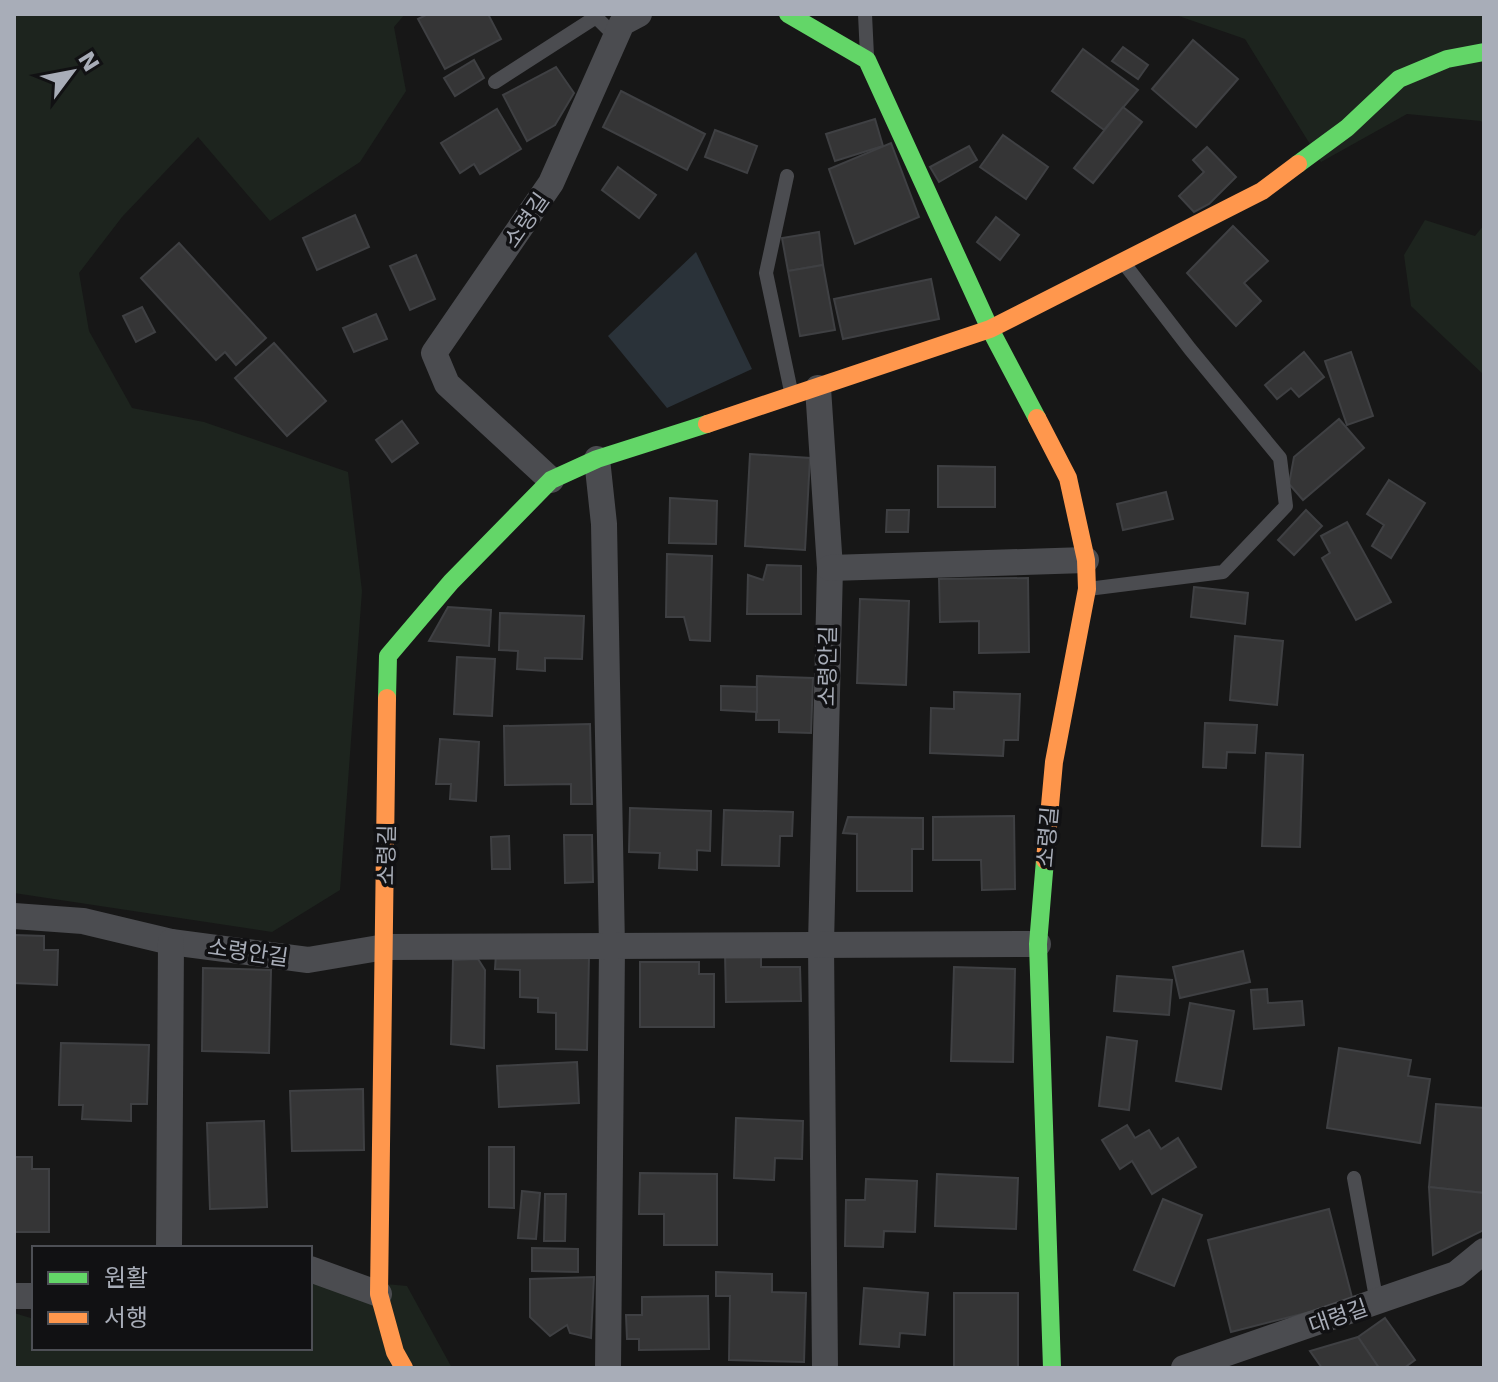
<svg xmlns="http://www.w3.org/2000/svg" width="1498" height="1382" viewBox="0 0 1498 1382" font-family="'DejaVu Sans','Noto Sans KR',sans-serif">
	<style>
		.green { fill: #1d241e }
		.water { fill: #2a3239 }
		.building { fill: #353536; stroke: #3f4043; stroke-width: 2 }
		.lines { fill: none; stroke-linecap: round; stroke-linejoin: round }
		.lane { stroke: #4b4c50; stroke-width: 14 }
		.street { stroke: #4b4c50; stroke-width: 26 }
		.fast { stroke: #63d668; stroke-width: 18 }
		.slow { stroke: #ff974d; stroke-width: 18 }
		.labels { text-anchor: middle; stroke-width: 7; stroke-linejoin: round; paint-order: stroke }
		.street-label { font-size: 22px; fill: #a8adb8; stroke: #111113 }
	</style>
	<rect width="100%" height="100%" fill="#171717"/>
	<g class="green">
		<polygon points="14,14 405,14 394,27 406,91 360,162 270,221 198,137 122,217 79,273 89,331 132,408 204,422 348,472 362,591 340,890 272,932 14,893"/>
		<polygon points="1173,14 1484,14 1484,124 1481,121 1407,114 1321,162 1245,39"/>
		<polygon points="1425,220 1475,236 1484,225 1484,375 1411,306 1404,255"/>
		<polygon points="310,1277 407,1286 452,1368 14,1368 14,1313 34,1319 34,1348 310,1348"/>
	</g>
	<polygon class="water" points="696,252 752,369 667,408 608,336"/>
	<g class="building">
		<polygon points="428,14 488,14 501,39 445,69 418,19"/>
		<polygon points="1193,40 1238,79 1196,127 1152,89"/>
		<polygon points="1123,47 1148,65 1138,79 1112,61"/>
		<polygon points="1083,49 1138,90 1104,130 1052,91"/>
		<polygon points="474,60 484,78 455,96 444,78"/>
		<polygon points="556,67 574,93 555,125 527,141 503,95"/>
		<polygon points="621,91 705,134 687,170 603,127"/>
		<polygon points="1123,107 1142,122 1093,183 1074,168"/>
		<polygon points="497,109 521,149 480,174 474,164 460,173 441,143"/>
		<polygon points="875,119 883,146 835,161 826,134"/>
		<polygon points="715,130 757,146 747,173 705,157"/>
		<polygon points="1003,135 1048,167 1026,199 980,167"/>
		<polygon points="891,143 919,217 855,244 829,169"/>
		<polygon points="969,146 977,160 939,182 930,167"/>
		<polygon points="1207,147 1236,177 1209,204 1194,212 1179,196 1204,172 1193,160"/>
		<polygon points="618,167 656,195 639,218 602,190"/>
		<polygon points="355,215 369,247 317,270 303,238"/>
		<polygon points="996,217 1019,235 1000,260 977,242"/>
		<polygon points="1233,226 1268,261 1244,283 1261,301 1236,326 1187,273"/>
		<polygon points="819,232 823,265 788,271 782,238"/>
		<polygon points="179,243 266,338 236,365 225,352 216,360 141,278"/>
		<polygon points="416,255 435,299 410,310 390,266"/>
		<polygon points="823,265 835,330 800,336 788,271"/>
		<polygon points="931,279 939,319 843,339 834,299"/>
		<polygon points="142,307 155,332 136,342 123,316"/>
		<polygon points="376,314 387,339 354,352 343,328"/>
		<polygon points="274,343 326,401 287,436 235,378"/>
		<polygon points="1304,352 1324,377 1299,397 1291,388 1277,399 1265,385"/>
		<polygon points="1351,352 1373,416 1347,425 1325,361"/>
		<polygon points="1339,419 1364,448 1303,500 1289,484 1294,457"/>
		<polygon points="402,421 418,443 392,462 376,440"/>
		<polygon points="750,454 810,458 805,550 745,546"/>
		<polygon points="938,466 995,467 995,507 938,507"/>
		<polygon points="1389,480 1425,503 1391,558 1372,546 1384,525 1367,514"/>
		<polygon points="1166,492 1173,519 1123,530 1117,504"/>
		<polygon points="670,498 717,501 716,544 669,543"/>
		<polygon points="887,510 909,510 908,532 886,532"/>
		<polygon points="1306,510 1322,526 1294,555 1278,540"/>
		<polygon points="1347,522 1391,602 1356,620 1322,558 1330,553 1321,536"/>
		<polygon points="667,554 712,556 710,641 690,640 684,617 666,617"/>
		<polygon points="767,565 801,566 801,614 747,614 748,575 763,580"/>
		<polygon points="1028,578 1029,652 979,653 979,621 940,622 939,579"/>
		<polygon points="1194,587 1248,593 1245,624 1191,617"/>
		<polygon points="860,599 909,601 906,685 857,683"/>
		<polygon points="448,607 491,610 489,646 429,641"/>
		<polygon points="500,613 584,616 582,659 545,658 545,671 517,669 518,651 499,650"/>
		<polygon points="1235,636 1283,641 1277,705 1230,700"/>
		<polygon points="457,657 495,659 492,716 454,714"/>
		<polygon points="757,676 813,678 811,733 779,732 779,720 756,720"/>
		<polygon points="721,686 757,687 757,712 721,710"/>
		<polygon points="954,692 1020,694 1018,740 1004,740 1003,756 930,753 931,708 954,709"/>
		<polygon points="1205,723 1257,725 1255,753 1227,752 1226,768 1203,767"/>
		<polygon points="590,724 592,804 571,804 571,784 505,785 504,726"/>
		<polygon points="440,739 479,742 476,801 450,799 451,784 436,784"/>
		<polygon points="1266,753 1303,755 1300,847 1262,846"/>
		<polygon points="630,808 711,811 710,851 697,850 697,870 659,868 660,853 629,852"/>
		<polygon points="724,810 793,812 792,836 780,836 779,866 722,865"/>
		<polygon points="1014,816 1015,889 982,890 981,860 933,860 933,817"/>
		<polygon points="848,817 923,818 923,849 912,849 912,891 857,891 857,834 843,833"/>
		<polygon points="564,835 592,835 593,882 565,883"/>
		<polygon points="509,836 510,869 492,869 491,837"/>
		<polygon points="14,935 44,936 44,950 58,950 57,985 14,983"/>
		<polygon points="1243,951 1250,982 1180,998 1173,967"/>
		<polygon points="725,952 761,952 761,967 800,967 801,1001 726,1002"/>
		<polygon points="496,953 589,956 587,1050 556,1049 556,1013 538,1012 538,998 520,997 520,970 495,969"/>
		<polygon points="478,959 485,970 484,1048 451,1044 453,960"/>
		<polygon points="640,962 699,962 699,974 714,974 714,1027 640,1027"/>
		<polygon points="954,967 1015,969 1013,1062 951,1061"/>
		<polygon points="203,968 271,970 269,1053 202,1051"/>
		<polygon points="1117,976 1172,980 1169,1015 1114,1011"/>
		<polygon points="1267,989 1268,1003 1302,1001 1304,1025 1254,1029 1251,990"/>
		<polygon points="1190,1003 1234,1011 1221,1089 1176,1081"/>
		<polygon points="1107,1037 1137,1041 1129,1110 1099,1106"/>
		<polygon points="61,1043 149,1045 147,1104 131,1104 131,1121 82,1119 83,1105 59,1105"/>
		<polygon points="1339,1048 1411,1060 1408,1076 1430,1079 1420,1143 1327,1128"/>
		<polygon points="577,1062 579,1103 499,1107 497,1066"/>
		<polygon points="363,1089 364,1150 292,1151 290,1091"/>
		<polygon points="1436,1104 1484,1108 1484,1193 1429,1187"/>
		<polygon points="736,1118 803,1121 802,1159 775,1158 774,1180 734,1178"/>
		<polygon points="264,1121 267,1207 210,1209 207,1123"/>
		<polygon points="1127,1125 1135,1138 1149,1130 1161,1149 1178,1138 1196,1167 1152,1194 1132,1161 1120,1169 1102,1140"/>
		<polygon points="489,1147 514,1147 514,1208 489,1207"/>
		<polygon points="14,1157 32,1157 32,1169 49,1169 49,1232 14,1232"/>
		<polygon points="640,1173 717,1174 717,1245 664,1245 664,1214 639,1214"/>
		<polygon points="937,1174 1018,1178 1016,1229 935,1226"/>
		<polygon points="866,1179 917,1181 915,1232 884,1231 883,1247 845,1246 846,1200 865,1200"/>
		<polygon points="1429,1187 1484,1193 1484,1230 1433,1255"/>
		<polygon points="522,1191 540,1193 536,1239 518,1238"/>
		<polygon points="545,1194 566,1194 565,1241 544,1241"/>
		<polygon points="1163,1199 1202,1215 1174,1286 1134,1270"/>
		<polygon points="1329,1209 1353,1301 1231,1332 1208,1240"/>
		<polygon points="532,1248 578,1249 578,1272 532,1271"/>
		<polygon points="716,1272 772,1274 772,1292 806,1293 804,1362 729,1360 730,1296 716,1296"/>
		<polygon points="594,1277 591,1338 570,1333 567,1325 550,1336 530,1317 530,1279"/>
		<polygon points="864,1288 928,1293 925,1335 900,1333 899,1347 860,1344"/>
		<rect x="954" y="1293" width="64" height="75"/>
		<polygon points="708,1296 709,1349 639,1350 639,1339 627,1339 626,1315 642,1315 642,1297"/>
		<polygon points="1385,1318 1415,1360 1404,1368 1379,1368 1358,1337"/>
		<polygon points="1358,1337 1379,1368 1322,1368 1310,1351"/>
	</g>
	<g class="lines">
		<g class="lane">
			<polyline points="865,14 867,56"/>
			<polyline points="495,82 596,17 616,37"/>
			<polyline points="787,176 766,273 792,396"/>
			<polyline points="1088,589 1223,572 1286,506 1280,458 1190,349 1123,262"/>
			<polyline points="1354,1178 1377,1303"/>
		</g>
		<g class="street">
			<polyline points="818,388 830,568 821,944 825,1368"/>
			<polyline points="597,459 604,524 612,947 608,1368"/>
			<polyline points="551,480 447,384 434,353 551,183 622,23 639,14"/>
			<polyline points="830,568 1086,560"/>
			<polyline points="14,916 83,921 171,942 308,960 385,947 1038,944"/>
			<polyline points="169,1248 171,942"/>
			<polyline points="310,1269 379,1294"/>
			<polyline points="14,1296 34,1296"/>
			<polyline points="1184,1368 1456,1274 1484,1251"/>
		</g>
		<g class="fast">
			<polyline points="788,14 867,60 990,329 1037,418"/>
			<polyline points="1298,164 1347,128 1399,79 1447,59 1484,52"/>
			<polyline points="387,698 388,656 451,582 551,480 597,459 707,424"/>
			<polyline points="1045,860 1038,944 1052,1368"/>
		</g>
		<g class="slow">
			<polyline points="1037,418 1068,478 1086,560 1087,589 1054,762 1045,860"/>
			<polyline points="707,424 990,329 1262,191 1298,164"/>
			<polyline points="387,698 379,1294 395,1352 404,1368"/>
		</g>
	</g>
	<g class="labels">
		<g class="street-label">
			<text transform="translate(526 220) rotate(-55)" y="8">소령길</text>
			<text transform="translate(827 666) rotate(-89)" y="8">소령안길</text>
			<text transform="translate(1047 837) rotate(-85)" y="8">소령길</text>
			<text transform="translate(386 855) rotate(-89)" y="8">소령길</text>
			<text transform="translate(248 952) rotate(8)" y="8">소령안길</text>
			<text transform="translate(1338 1316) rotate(-19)" y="8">대령길</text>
		</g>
	</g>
	<rect width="1498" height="1382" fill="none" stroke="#a8adb8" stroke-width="32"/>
	<rect x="32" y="1246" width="280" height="104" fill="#111113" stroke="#4d4f55" stroke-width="2"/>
	<rect x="48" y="1272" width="40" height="12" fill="#63d668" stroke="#4d4f55" stroke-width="2"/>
	<text x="104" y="1286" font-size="24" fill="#a8adb8">원활</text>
	<rect x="48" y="1312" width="40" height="12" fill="#ff974d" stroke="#4d4f55" stroke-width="2"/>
	<text x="104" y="1326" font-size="24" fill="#a8adb8">서행</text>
	<g transform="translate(72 72) rotate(58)" stroke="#111113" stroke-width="6" paint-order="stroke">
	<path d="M0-6L14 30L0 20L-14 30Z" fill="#a8adb8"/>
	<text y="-12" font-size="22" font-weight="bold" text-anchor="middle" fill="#a8adb8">N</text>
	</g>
</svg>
